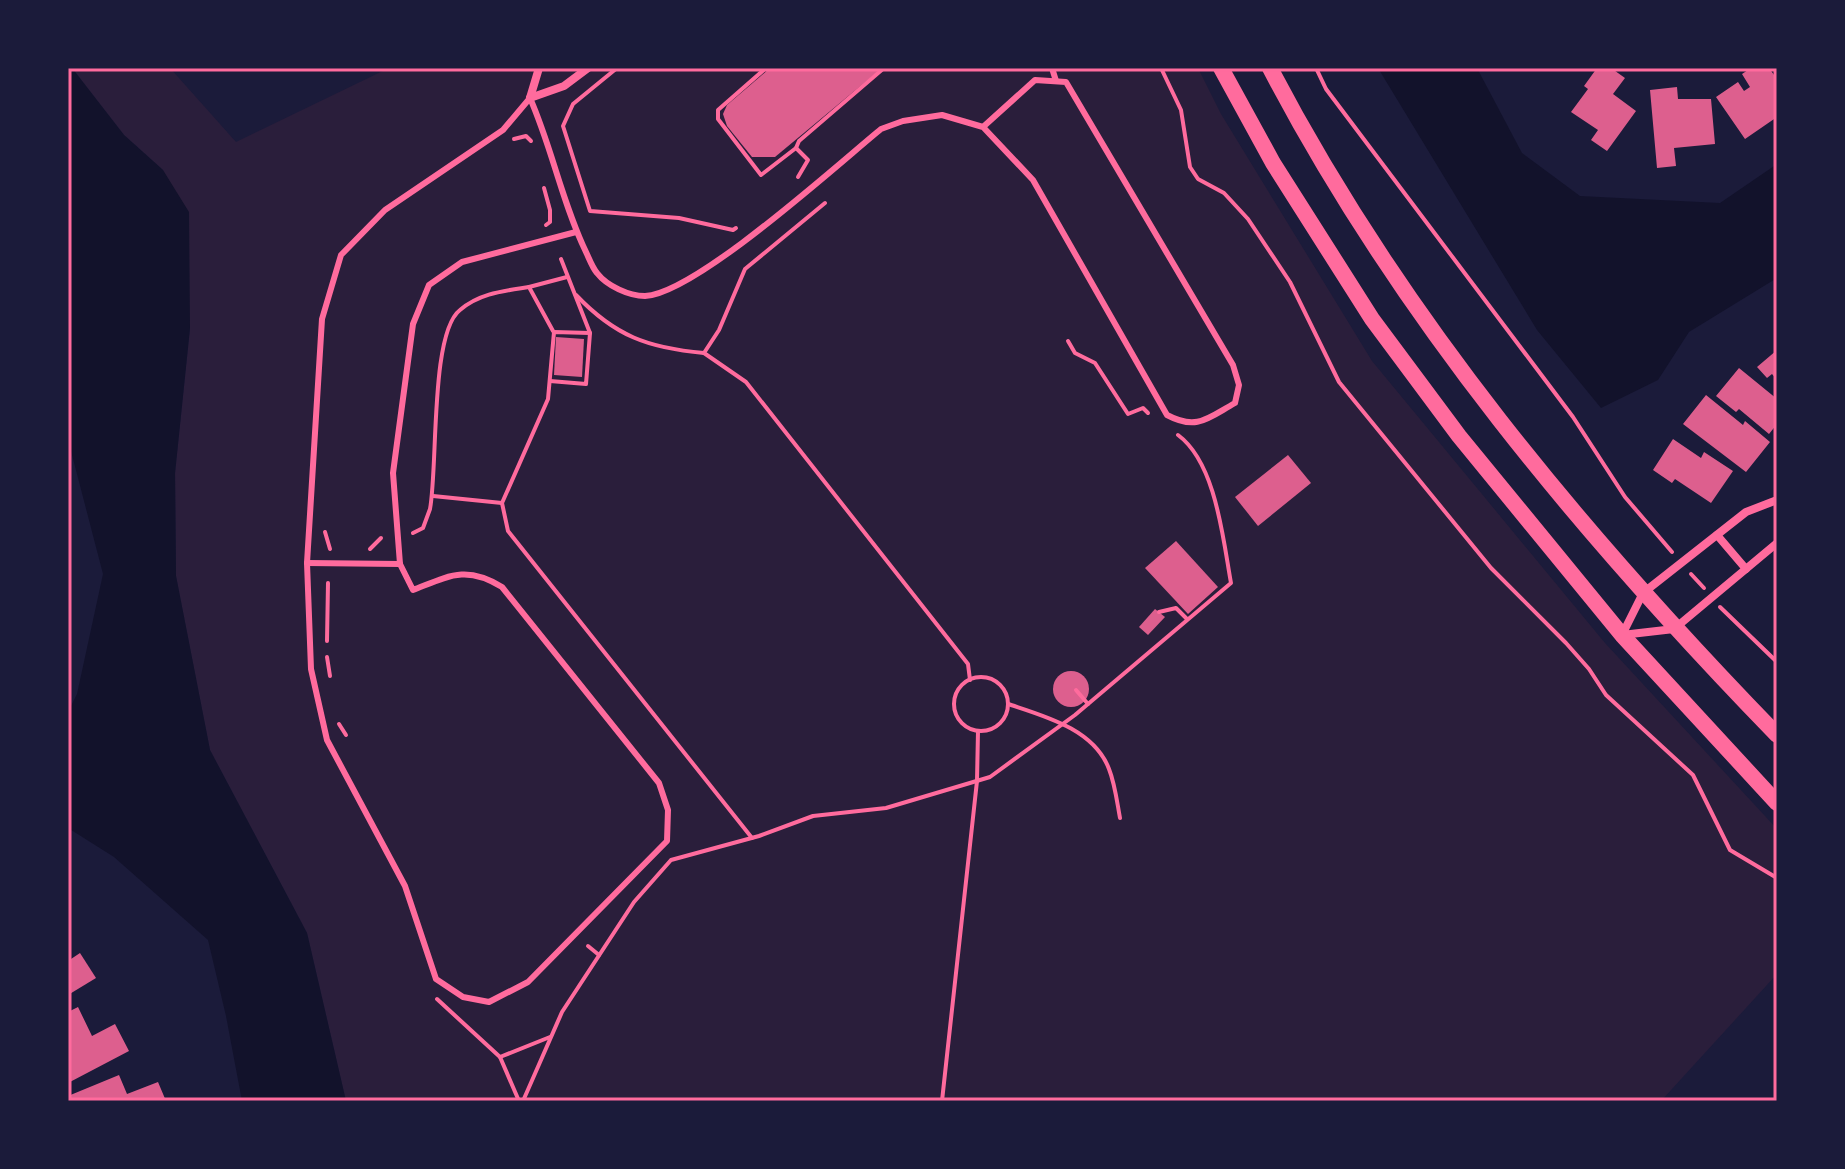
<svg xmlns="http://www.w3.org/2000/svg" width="1845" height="1169" viewBox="0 0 1845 1169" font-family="Bitter,serif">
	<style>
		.green { fill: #2a1e3b }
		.water { fill: #12122b }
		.building { fill: #dd5f8e }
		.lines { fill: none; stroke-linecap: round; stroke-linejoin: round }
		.path { stroke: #ff6b9d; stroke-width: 4 }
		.service { stroke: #ff6b9d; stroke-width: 6 }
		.minor { stroke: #ff6b9d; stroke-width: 8 }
		.secondary { stroke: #ff6b9d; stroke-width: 16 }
		.neatline { fill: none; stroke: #ff6b9d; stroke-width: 3 }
	</style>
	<rect width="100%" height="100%" fill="#1b1b3a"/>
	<polygon class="green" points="72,68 170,68 236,142 389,68 1198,68 1221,114 1372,361 1605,643 1777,829 1777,974 1661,1101 346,1101 307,933 210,750 176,576 175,473 190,328 163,170 124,135"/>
	<g class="water">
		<polygon points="68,68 72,68 124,135 163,170 189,212 190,328 175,473 176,576 210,750 307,933 346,1101 242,1101 226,1016 208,940 114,857 68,828 68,712 77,694 103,574 71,451 68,449"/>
		<polygon points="1378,68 1477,68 1522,153 1580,196 1720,203 1777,164 1777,278 1689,332 1658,380 1601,408 1537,330"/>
	</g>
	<g class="building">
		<polygon points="770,68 882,68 775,157 752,157 727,126 723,114 727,105"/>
		<polygon points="1597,68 1611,68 1625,78 1613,94 1636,111 1607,151 1591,140 1598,130 1571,112 1588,89 1584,86"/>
		<polygon points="1751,68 1769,68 1777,79 1777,117 1745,139 1716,97 1738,82 1744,91 1750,87 1742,74"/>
		<polygon points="1677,87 1678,99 1711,99 1715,144 1674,148 1676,166 1657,168 1650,90"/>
		<polygon points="556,337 584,339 582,377 554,375"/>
		<polygon points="1777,350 1777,380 1772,374 1767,378 1757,367"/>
		<polygon points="1739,368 1777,399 1777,424 1769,434 1739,409 1736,412 1716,396"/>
		<polygon points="1706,395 1743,425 1745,421 1770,442 1746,472 1683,424"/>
		<polygon points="1673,439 1701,458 1704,452 1733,471 1711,503 1675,479 1672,483 1653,470"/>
		<polygon points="1288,455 1311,483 1258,526 1235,497"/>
		<polygon points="1176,541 1218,587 1188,614 1145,568"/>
		<polygon points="1155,609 1165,617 1148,635 1139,627"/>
		<circle cx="1071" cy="689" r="18"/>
		<polygon points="80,953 96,978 68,995 68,961"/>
		<polygon points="78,1007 92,1036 115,1024 129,1051 68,1083 68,1012"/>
		<polygon points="119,1075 127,1094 158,1082 166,1101 68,1101 68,1096"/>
	</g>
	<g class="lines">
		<g class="path">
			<polyline points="617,68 573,104 563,126 590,211 679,218 733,230 736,228"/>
			<polyline points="766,68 718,110 718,119 761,175 796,148 799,141 884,68"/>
			<polyline points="1161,68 1181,110 1190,167 1198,179 1224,193 1248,219 1290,282 1339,382 1491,568 1566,643 1589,669 1606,695 1693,775 1730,850 1777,878"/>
			<polyline points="1316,68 1326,89 1573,417 1625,497 1672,552"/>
			<polyline points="514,139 526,136 531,141"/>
			<polyline points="796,148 808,160 798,177"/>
			<polyline points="544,188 550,210 550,222 546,225"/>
			<polyline points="825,203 745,269 719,330 704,353 746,382 968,664 970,680"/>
			<polyline points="561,259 590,333 554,332 548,399 502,503 508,531 752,838"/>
			<polyline points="529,287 567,277"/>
			<path d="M576 295C615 336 648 348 704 353"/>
			<polyline points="1068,341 1075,353 1095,363 1128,414 1143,408 1148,413"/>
			<polyline points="550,381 586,384 590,333"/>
			<polyline points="433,496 502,503"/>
			<polyline points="325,532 330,549"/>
			<path d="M413 533 423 528 430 509C438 467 430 333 460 310 480 293 504 291 529 287L553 331"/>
			<polyline points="370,549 381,538"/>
			<polyline points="1691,574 1704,588"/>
			<polyline points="1720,607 1777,662"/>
			<polyline points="1159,612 1176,608 1187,619"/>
			<polyline points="327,641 328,583"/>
			<polyline points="327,657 330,676"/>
			<circle cx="981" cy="704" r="27"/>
			<polyline points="1076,690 1088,704"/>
			<path d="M1008 704C1044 716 1094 729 1109 769 1115 784 1117 802 1120 818"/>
			<polyline points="339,724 346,735"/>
			<polyline points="588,946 599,955"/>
			<polyline points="437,999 500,1057 519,1101"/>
			<polyline points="500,1057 550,1037"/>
			<path d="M523 1101 562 1012 634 902 671 860 759 836 813 816 886 808 990 777 1075 715 1231 583C1223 539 1216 463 1178 435"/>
			<polyline points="942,1101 977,781 978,731"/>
		</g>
		<g class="service">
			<polyline points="1052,68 1056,81"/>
			<path d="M576 232 462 262 429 285 413 324 393 473 400 564 413 590C449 576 466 565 502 587L659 783 668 810 667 841 528 982 489 1002 463 997 436 979 405 886 327 740 311 669 307 563 322 319 341 255 385 210 503 130 530 98C552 148 562 202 586 252 589 258 592 267 597 273 607 286 629 296 645 296 695 294 837 165 881 129L903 121 942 115 983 127 1033 180 1167 415C1197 431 1208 418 1235 403L1239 385 1233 365 1066 82 1035 80 983 127"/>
			<polyline points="307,563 400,564"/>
		</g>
		<g class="minor">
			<polyline points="530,98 564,86 588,68"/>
			<polyline points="530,98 539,68"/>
			<polyline points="1717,535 1746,569"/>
			<polyline points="1622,635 1643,593 1746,512 1777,500"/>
			<polyline points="1622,635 1674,629 1777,543"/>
		</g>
		<g class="secondary">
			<polyline points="1221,68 1273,163 1372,319 1459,436 1622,635 1777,803"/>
			<path d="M1270 68C1400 317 1583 535 1777 735"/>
		</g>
	</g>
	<rect width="1845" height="1169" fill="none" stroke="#1b1b3a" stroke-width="140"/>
	<rect x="70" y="70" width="1705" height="1029" class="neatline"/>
</svg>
